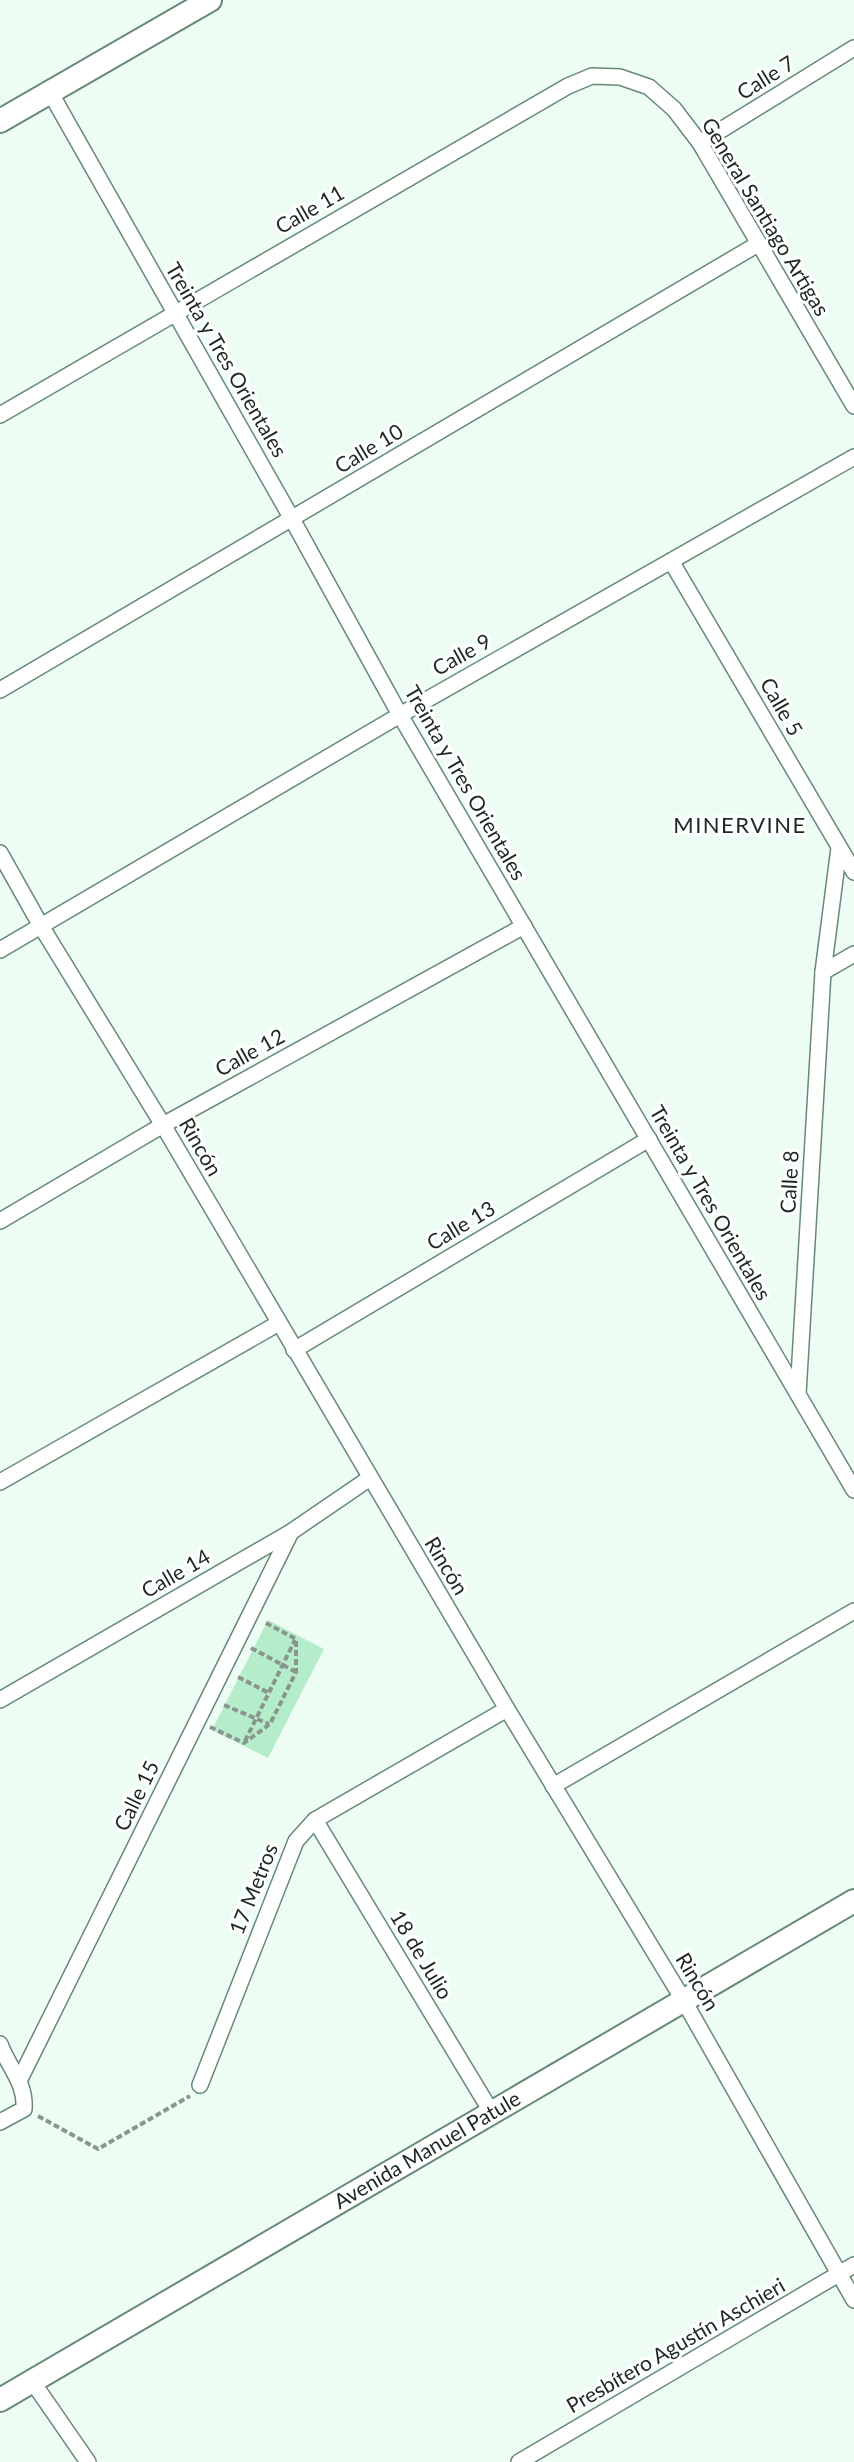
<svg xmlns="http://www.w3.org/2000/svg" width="854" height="2462" viewBox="0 0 854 2462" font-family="Lato,sans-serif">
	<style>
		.green { fill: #b5edcb }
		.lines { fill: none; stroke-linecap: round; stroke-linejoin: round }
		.street-casing { stroke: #678975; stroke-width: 18 }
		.secondary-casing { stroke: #678975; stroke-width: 26 }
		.path { stroke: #88968e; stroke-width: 4; stroke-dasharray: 6 3; stroke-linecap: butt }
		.street { stroke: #fff; stroke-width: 15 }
		.secondary { stroke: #fff; stroke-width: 22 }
		.labels { text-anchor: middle; stroke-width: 6; stroke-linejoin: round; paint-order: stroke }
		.street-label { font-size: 21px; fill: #1b2921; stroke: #fff }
		.neighbourhood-label { font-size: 22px; letter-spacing: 1.5px; fill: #1b2921; stroke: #fff }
	</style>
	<rect width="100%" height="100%" fill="#eefdf4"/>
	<polygon class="green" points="268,1620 324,1649 268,1758 212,1730"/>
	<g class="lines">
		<g class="street-casing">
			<g id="street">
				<polyline points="50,92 292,519 400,715 854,1490"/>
				<polyline points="700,143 854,48"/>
				<polyline points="0,415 568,86 592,76 620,77 649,87 674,109 700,143 854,406"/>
				<polyline points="671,561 854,872"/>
				<polyline points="0,690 758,244"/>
				<polyline points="0,853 41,926 163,1125 507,1709 684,2001 854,2300"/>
				<polyline points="0,950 400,715 854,457"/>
				<polyline points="823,972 854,954"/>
				<polyline points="0,1221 163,1125 524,926"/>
				<polyline points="294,1350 649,1139"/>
				<polyline points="798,1394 823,972 839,848"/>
				<polyline points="0,1482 279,1323"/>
				<polyline points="0,1700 291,1532 370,1478"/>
				<polyline points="553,1786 854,1611"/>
				<polyline points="315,1820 492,2113"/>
				<path d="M0 2044C8 2067 26 2082 24 2109L0 2122"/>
				<polyline points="20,2079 291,1532"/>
				<polyline points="200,2085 296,1841 315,1820 507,1709"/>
				<polyline points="32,2381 88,2462"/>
				<polyline points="519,2462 854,2265"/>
			</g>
		</g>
		<g class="secondary-casing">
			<g id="secondary">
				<polyline points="0,121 210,0"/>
				<path id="s1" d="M0 2400 854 1901"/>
			</g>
		</g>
		<g class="path">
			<polyline points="251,1648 296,1672"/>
			<polyline points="238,1677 269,1693"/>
			<polyline points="224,1705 269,1724"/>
			<polyline points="210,1727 244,1743 270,1724 296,1672 296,1639 264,1622"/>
			<polyline points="245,1741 295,1640"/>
			<polyline points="38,2116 98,2149 190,2096"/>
		</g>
		<use href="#street" class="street"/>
		<use href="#secondary" class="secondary"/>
	</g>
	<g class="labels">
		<g class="street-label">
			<text transform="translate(766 78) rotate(-32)" y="7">Calle 7</text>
			<text transform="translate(310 210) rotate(-30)" y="7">Calle 11</text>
			<text transform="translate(765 217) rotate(59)" y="7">General Santiago Artigas</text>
			<text transform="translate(226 360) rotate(60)" y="7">Treinta y Tres Orientales</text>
			<text transform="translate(369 449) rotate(-31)" y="7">Calle 10</text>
			<text transform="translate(462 655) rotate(-29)" y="7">Calle 9</text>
			<text transform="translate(781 707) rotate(60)" y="7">Calle 5</text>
			<text transform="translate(465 783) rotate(60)" y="7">Treinta y Tres Orientales</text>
			<text transform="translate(250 1053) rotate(-29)" y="7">Calle 12</text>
			<text transform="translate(200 1147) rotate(60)" y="7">Rincón</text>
			<text transform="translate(790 1182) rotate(-87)" y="7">Calle 8</text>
			<text transform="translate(710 1203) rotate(60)" y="7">Treinta y Tres Orientales</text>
			<text transform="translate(461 1226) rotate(-31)" y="7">Calle 13</text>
			<text transform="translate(446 1566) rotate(59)" y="7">Rincón</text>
			<text transform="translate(176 1574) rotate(-30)" y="7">Calle 14</text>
			<text transform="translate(137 1796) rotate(-64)" y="7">Calle 15</text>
			<text transform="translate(254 1889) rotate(-68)" y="7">17 Metros</text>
			<text transform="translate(421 1955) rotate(59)" y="7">18 de Julio</text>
			<text transform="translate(697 1982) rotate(59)" y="7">Rincón</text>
			<text dy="7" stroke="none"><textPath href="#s1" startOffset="495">Avenida Manuel Patule</textPath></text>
			<text transform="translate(676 2346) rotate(-30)" y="7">Presbítero Agustín Aschieri</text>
		</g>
		<g class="neighbourhood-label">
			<text x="740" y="833">MINERVINE</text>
		</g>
	</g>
</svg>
